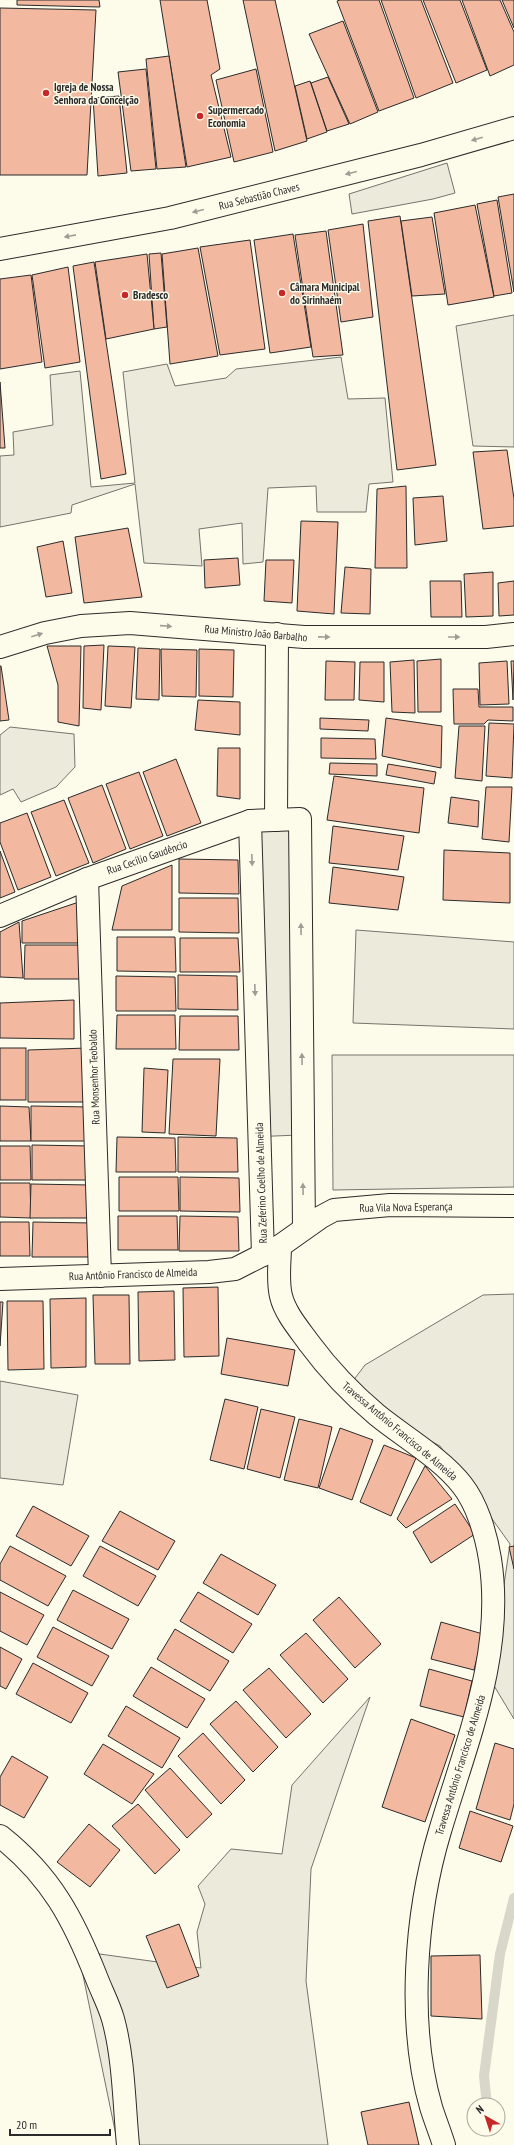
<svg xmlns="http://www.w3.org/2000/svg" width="514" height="2145" viewBox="0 0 514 2145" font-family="'PT Sans Narrow',sans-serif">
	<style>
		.green { fill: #ecebdb; stroke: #74746e }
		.parking { fill: #eceadb; stroke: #74746e }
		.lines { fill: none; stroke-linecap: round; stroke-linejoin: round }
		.stream { stroke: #d8d7c9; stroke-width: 10 }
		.building { fill: #f2b8a0; stroke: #2b2b2b }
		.street-casing { stroke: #2b2b2b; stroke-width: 24 }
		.secondary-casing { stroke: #2b2b2b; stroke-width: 24 }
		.street { stroke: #fdfbea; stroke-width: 22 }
		.secondary { stroke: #fdfbea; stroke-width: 22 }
		.oneway { fill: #9e9d94 }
		.poi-dot { fill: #c62828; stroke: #fdfbea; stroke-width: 1.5 }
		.labels { text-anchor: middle; stroke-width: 3; stroke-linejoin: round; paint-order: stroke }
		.poi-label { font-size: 11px; font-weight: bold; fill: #2b2b2b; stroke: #fdfbea; text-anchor: start }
		.street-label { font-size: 11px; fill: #2b2b2b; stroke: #fdfbea }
	</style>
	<rect width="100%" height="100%" fill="#fdfbea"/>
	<g class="green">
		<polygon points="514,315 514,447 473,446 456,326"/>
		<polygon points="341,357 348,399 385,398 393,482 369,484 366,512 317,512 316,486 268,488 263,562 243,564 242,523 199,529 202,566 144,563 135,484 72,505 71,513 0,527 0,456 14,455 13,432 53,425 50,375 80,371 91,487 135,483 123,372 167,364 175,386 226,378 236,369"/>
		<polygon points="10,727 74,734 75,767 56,787 21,802 13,789 0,795 0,735"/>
		<polygon points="249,827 294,827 299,1135 250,1137"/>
		<polygon points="356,930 514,942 514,1029 353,1023"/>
		<polygon points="332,1055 514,1055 514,1187 333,1190"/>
		<polygon points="514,1294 514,1719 490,1679 510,1544 440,1446 343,1394 365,1365 483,1295"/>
		<polygon points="0,1381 78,1395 63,1485 0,1478"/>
		<polygon points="370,1697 311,1869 306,1981 328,2145 118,2145 78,1951 201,1968 197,1932 205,1904 198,1886 231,1849 282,1854 292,1785"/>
	</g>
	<polygon class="parking" points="447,163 455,193 433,199 352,214 349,194"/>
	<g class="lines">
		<g class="stream">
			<polyline points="487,2105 484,2076 500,1954 514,1898"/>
			<polyline points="489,2129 489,2130"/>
		</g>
	</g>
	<g class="building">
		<polygon points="17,0 99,0 100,7 17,5"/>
		<polygon points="160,0 207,0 220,69 211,75 231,157 187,167"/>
		<polygon points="243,0 275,0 307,141 275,151"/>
		<polygon points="340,0 379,0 414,98 379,111 337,1"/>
		<polygon points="381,0 421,0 453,83 416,98"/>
		<polygon points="423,0 460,0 487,70 456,83"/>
		<polygon points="462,0 500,0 514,32 514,65 490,76"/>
		<polygon points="502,0 514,0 514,28"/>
		<polygon points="0,8 96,10 87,175 0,175"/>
		<polygon points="343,21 378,112 350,124 309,34"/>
		<polygon points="169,56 186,167 157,169 146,59"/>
		<polygon points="146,69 156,169 131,171 118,72"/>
		<polygon points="256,69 273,152 234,162 216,80"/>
		<polygon points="328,77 349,124 327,131 311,83"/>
		<polygon points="310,81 327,132 307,139 295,86"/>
		<polygon points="119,96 127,173 98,176 93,98"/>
		<polygon points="514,194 514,292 498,197"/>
		<polygon points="497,200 512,293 494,296 477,204"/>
		<polygon points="475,205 494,297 448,305 434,213"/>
		<polygon points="400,216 436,465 397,470 368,221"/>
		<polygon points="432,217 445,294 412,296 401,221"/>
		<polygon points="363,224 373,317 341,322 328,230"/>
		<polygon points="326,231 343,355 313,357 295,235"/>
		<polygon points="293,234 311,347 270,353 254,240"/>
		<polygon points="250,240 265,349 220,355 200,247"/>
		<polygon points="198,248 218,356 170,364 162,254"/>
		<polygon points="161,253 167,327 154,329 149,254"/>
		<polygon points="147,254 154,329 106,339 95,262"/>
		<polygon points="94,262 126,474 101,479 73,266"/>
		<polygon points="68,267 80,362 45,368 32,275"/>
		<polygon points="31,275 42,362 0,369 0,279"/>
		<polygon points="0,382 5,448 0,448"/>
		<polygon points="507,450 514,499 514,526 483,529 473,452"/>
		<polygon points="406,486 407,568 375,568 377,489"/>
		<polygon points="443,496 447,541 415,545 413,498"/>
		<polygon points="301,521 338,522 334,614 297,611"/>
		<polygon points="128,528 142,597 84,603 75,537"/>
		<polygon points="63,541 72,593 46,597 37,547"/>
		<polygon points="238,558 240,585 205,588 204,560"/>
		<polygon points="266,560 294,560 292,603 264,601"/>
		<polygon points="345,567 371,569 370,614 341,613"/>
		<polygon points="493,572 493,616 466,617 464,574"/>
		<polygon points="430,581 461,581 462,617 431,617"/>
		<polygon points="514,581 514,615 499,616 498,583"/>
		<polygon points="104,645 101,710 83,708 84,646"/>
		<polygon points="47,646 81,646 79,726 58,722 58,685"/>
		<polygon points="108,646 135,647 131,708 105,706"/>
		<polygon points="138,648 160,649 159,700 136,699"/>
		<polygon points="161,649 197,650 196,697 162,696"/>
		<polygon points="199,649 234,650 233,697 199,696"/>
		<polygon points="441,659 441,712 418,712 417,661"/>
		<polygon points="414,660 415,713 392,712 390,662"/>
		<polygon points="326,661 355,662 354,700 325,700"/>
		<polygon points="507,661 509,704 480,705 479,663"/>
		<polygon points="511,661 514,661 513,700"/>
		<polygon points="360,662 384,662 384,702 359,700"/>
		<polygon points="0,666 1,666 9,720 0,721"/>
		<polygon points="453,689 478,689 479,707 513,707 513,721 488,720 484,724 454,724"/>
		<polygon points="198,700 240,702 240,735 195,730"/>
		<polygon points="320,718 369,720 368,731 320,729"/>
		<polygon points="386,718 442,726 441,768 382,756"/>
		<polygon points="489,723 514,724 512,778 486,776"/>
		<polygon points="459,726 485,726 482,781 455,778"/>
		<polygon points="321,738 375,739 376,759 321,758"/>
		<polygon points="218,748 240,748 240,799 217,796"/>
		<polygon points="176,759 201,823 167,836 143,772"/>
		<polygon points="330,763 377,764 377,776 329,774"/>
		<polygon points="388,764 436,772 434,784 386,775"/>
		<polygon points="139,772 163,836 130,849 106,784"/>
		<polygon points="334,776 424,788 419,833 327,820"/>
		<polygon points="102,785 126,849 93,863 68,798"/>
		<polygon points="486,787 512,787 509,842 482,839"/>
		<polygon points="451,797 479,801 478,827 448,823"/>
		<polygon points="64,800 89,863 56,876 31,812"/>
		<polygon points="27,813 51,877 18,890 0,842 0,823"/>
		<polygon points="333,826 404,836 398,870 329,863"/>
		<polygon points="444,850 510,853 510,903 443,900"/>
		<polygon points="0,851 15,892 0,898"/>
		<polygon points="179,859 238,860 239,894 179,893"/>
		<polygon points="172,865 172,930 112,930 122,886"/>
		<polygon points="333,867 404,877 398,910 329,903"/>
		<polygon points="179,898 238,898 239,933 179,932"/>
		<polygon points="82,901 82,943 22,943 22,921"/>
		<polygon points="19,922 23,978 0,977 0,932"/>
		<polygon points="117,937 175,937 176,972 117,971"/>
		<polygon points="180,938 238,938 240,972 180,972"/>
		<polygon points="25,945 83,945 84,979 24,979"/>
		<polygon points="178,975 237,976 238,1010 178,1009"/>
		<polygon points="116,976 175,977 176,1011 116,1011"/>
		<polygon points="74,1000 74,1039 0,1038 0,1003"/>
		<polygon points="117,1015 175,1015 176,1049 116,1049"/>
		<polygon points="180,1016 238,1016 239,1050 179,1050"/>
		<rect x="0" y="1048" width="26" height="52"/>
		<polygon points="87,1048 88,1102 28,1102 28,1050"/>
		<polygon points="173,1059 220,1059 216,1136 169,1134"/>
		<polygon points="144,1068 168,1070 165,1133 142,1132"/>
		<polygon points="0,1106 29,1107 31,1141 0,1141"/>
		<polygon points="31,1106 90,1107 91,1141 31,1141"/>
		<polygon points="117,1137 175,1138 176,1172 116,1172"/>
		<polygon points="178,1137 237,1138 238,1172 178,1172"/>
		<polygon points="32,1145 91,1146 92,1180 32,1180"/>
		<polygon points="0,1146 30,1146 31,1180 0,1180"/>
		<polygon points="119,1177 178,1177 179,1211 119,1211"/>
		<polygon points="180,1177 239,1178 240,1212 180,1211"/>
		<polygon points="0,1183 30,1183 31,1218 0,1217"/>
		<polygon points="31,1184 90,1185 91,1218 30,1218"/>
		<polygon points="118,1216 177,1216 178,1250 118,1250"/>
		<polygon points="180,1216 238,1217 239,1251 179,1251"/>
		<polygon points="0,1222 29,1222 30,1256 0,1256"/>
		<polygon points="33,1222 92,1223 92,1257 32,1257"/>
		<polygon points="218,1287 219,1356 184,1357 183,1288"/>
		<polygon points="174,1291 175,1360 139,1361 138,1292"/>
		<polygon points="93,1295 129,1295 130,1364 95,1364"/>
		<polygon points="86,1298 86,1367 51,1368 50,1299"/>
		<polygon points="7,1301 43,1301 44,1369 8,1370"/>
		<polygon points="0,1302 3,1302 0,1346"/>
		<polygon points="227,1338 295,1350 288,1386 221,1374"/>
		<polygon points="225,1399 258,1407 244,1469 210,1460"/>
		<polygon points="261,1409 295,1417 280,1478 247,1469"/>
		<polygon points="299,1419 332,1427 318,1488 284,1480"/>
		<polygon points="340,1428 373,1440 352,1500 319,1488"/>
		<polygon points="384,1445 416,1458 391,1516 360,1502"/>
		<polygon points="425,1466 452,1499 406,1528 397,1519"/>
		<polygon points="455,1504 475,1534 431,1563 413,1532"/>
		<polygon points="33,1506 89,1536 71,1566 16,1536"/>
		<polygon points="120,1511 175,1541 158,1570 102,1541"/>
		<polygon points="10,1546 66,1576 48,1606 0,1580 0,1564"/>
		<polygon points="100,1546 156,1576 138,1606 83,1576"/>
		<polygon points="514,1546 514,1569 509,1547"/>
		<polygon points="221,1554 276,1585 258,1615 203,1583"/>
		<polygon points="73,1590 129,1619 112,1649 57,1620"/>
		<polygon points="0,1592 44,1615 27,1645 0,1631"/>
		<polygon points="198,1592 252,1624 233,1653 180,1621"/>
		<polygon points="339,1597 381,1644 355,1668 313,1620"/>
		<polygon points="441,1622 483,1634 474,1670 431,1659"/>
		<polygon points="53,1627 109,1656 92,1686 37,1657"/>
		<polygon points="175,1629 229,1661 210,1691 157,1659"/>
		<polygon points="306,1633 348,1679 323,1703 280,1655"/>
		<polygon points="0,1647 22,1659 6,1689 0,1686"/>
		<polygon points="33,1663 88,1693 71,1723 16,1694"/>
		<polygon points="151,1667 205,1699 187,1728 133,1696"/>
		<polygon points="269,1668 311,1714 286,1738 243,1690"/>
		<polygon points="429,1669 472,1681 464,1717 420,1706"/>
		<polygon points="236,1701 278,1747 253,1772 210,1724"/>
		<polygon points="126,1706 180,1738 162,1768 108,1736"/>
		<polygon points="411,1719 455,1735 425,1822 382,1807"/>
		<polygon points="203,1733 245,1780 221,1804 178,1756"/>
		<polygon points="495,1743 514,1749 514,1804 510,1820 476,1809"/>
		<polygon points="103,1744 154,1774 132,1804 84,1774"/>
		<polygon points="12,1756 48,1777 24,1818 0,1805 0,1777"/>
		<polygon points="170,1768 212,1814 187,1838 145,1790"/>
		<polygon points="138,1804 180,1850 155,1874 112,1826"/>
		<polygon points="470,1811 513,1826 501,1862 459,1848"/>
		<polygon points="89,1824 120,1850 90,1887 57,1862"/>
		<polygon points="179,1924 199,1976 167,1988 146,1936"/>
		<polygon points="480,1955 482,2019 431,2016 431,1956"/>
		<polygon points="409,2102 419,2145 368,2145 361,2112"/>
	</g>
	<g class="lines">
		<g class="street-casing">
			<g id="street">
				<polyline points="276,820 277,634"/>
				<polyline points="250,821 263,1255"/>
				<polyline points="87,879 100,1276"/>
				<polyline points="0,916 87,879 250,821 300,819 304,1228"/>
				<path d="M280 1246C280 1262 277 1280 281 1296 285 1313 299 1329 309 1343 329 1370 352 1394 377 1415 404 1437 441 1458 462 1485 477 1504 486 1534 490 1559 505 1653 466 1743 440 1831 415 1914 407 2024 431 2107 435 2120 440 2132 444 2145"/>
				<polyline points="0,1279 209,1272 235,1269 280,1246 321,1217 334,1210 390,1205 514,1206"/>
				<path d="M0 1836C51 1876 74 1920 97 1979 102 1992 109 2005 113 2019 124 2059 124 2104 128 2145"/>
			</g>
		</g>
		<g class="secondary-casing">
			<g id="secondary">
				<polyline points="0,249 170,218 421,155 514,128"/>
				<polyline points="0,647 45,633 81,626 130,623 304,637 486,637 514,634"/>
			</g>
		</g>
		<use href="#street" class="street"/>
		<use href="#secondary" class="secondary"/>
	</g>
	<defs><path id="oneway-solid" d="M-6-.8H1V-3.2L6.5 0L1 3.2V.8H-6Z"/></defs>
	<g class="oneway">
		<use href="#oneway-solid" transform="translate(477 139) rotate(164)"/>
		<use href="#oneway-solid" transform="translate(351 173) rotate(166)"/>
		<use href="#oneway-solid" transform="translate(198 211) rotate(166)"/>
		<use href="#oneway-solid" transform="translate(70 236) rotate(169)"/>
		<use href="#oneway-solid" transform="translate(166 626) rotate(4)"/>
		<use href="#oneway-solid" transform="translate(37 635) rotate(-17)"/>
		<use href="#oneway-solid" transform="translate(324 637) rotate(1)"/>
		<use href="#oneway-solid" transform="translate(454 637)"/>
		<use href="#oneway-solid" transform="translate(252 860) rotate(88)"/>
		<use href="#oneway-solid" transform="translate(301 929) rotate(-91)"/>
		<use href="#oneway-solid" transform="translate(255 990) rotate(88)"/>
		<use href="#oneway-solid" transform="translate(302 1059) rotate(-91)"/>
		<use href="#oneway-solid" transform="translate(303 1189) rotate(-91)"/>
	</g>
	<g class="poi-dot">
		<circle cx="46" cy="93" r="4"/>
		<circle cx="200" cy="116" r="4"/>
		<circle cx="282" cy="293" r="4"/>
		<circle cx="125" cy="295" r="4"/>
	</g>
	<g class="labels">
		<g class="poi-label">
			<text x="54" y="91">Igreja de Nossa<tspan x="54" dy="13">Senhora da Conceição</tspan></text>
			<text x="208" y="114">Supermercado<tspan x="208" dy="13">Economia</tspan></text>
			<text x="290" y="291">Câmara Municipal<tspan x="290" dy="13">do Sirinhaém</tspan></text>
			<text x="133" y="299">Bradesco</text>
		</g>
		<g class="street-label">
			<text transform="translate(259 196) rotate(-14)" y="4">Rua Sebastião Chaves</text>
			<text transform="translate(256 633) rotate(5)" y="4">Rua Ministro João Barbalho</text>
			<text transform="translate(147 857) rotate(-19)" y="4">Rua Cecílio Gaudêncio</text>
			<text transform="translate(94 1077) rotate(-92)" y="4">Rua Monsenhor Teobaldo</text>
			<text transform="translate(261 1183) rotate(-92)" y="4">Rua Zeferino Coelho de Almeida</text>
			<text transform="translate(406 1207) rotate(-1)" y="4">Rua Vila Nova Esperança</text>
			<text transform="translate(133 1274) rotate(-2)" y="4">Rua Antônio Francisco de Almeida</text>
			<text transform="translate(400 1431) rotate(40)" y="4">Travessa Antônio Francisco de Almeida</text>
			<text transform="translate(460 1765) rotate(-73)" y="4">Travessa Antônio Francisco de Almeida</text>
		</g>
	</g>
	<g transform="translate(486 2117) rotate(321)"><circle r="19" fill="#fdfbea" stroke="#a9a89e"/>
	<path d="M0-3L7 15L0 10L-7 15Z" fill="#c62828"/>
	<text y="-6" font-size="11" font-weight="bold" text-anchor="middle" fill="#2b2b2b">N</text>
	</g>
	<path d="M10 2129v6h100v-6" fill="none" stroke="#2b2b2b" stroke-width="2"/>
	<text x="16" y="2129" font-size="12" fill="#2b2b2b" stroke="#fdfbea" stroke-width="3" paint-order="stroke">20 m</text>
</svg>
